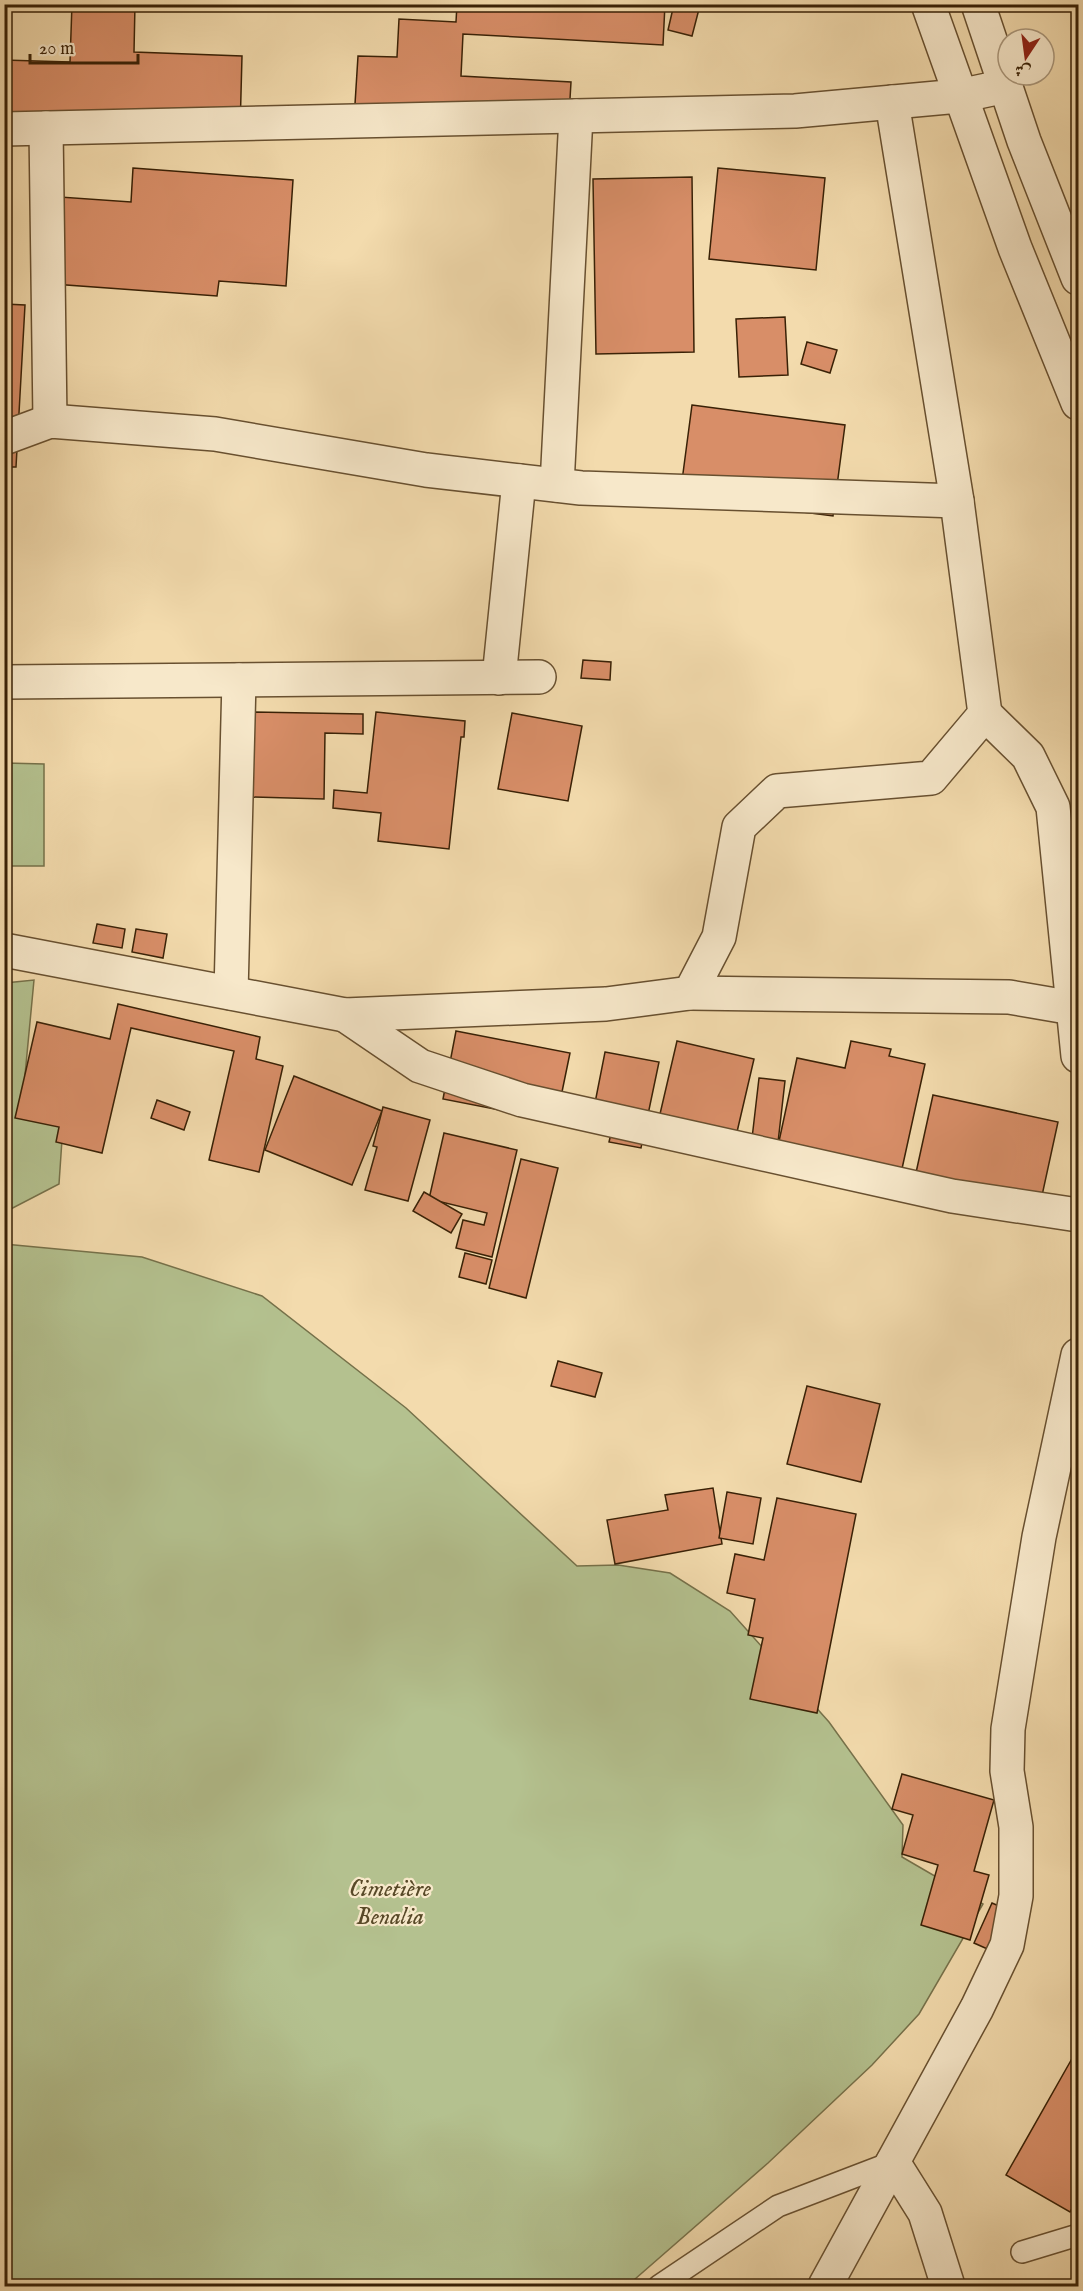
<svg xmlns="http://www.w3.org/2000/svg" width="1083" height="2291" viewBox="0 0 1083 2291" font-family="'IM FELL English',Amiri,serif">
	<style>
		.green { fill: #b4c18f; stroke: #76714a; stroke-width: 1.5 }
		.building { fill: #d88e68; stroke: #392106; stroke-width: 1.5 }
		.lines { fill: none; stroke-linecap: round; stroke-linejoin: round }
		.service-casing { stroke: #685030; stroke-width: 24 }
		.minor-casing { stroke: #685030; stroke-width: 36 }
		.tertiary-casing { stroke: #685030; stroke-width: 36 }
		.service { stroke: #f7e8ca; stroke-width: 21 }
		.minor { stroke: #f7e8ca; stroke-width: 33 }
		.tertiary { stroke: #f7e8ca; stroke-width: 33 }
		.labels { text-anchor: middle; stroke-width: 4.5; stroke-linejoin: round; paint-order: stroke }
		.park-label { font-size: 24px; font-style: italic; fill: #584928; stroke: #f7e8ca }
	</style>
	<rect width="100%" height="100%" fill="#f3dbad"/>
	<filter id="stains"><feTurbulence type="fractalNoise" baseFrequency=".00333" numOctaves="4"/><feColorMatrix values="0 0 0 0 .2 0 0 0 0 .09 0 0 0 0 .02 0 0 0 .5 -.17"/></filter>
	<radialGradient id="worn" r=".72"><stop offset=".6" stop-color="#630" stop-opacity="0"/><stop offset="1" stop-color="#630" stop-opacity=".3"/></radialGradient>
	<g class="green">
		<polygon points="5,763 44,764 44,866 5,866"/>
		<polygon points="34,980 25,1075 64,1110 59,1184 5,1212 5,983"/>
		<polygon points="4,1244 142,1257 262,1296 406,1408 577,1566 618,1565 670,1573 730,1611 829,1722 903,1825 902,1857 983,1904 919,2014 872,2065 768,2163 627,2286 5,2286"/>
	</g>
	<g class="building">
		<polygon points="72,4 135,4 134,52 242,56 240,131 4,124 4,60 70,62"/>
		<polygon points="457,4 665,4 663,45 463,34 461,76 571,82 568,132 354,120 358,56 397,57 399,19 456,22"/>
		<polygon points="674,4 699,9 692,36 668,30"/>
		<polygon points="133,168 293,180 286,286 219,281 217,296 53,284 60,197 131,202"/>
		<polygon points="718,168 825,178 816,270 709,259"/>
		<polygon points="692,177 694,352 596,354 593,179"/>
		<polygon points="4,304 25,305 16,467 4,467"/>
		<polygon points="785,317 788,375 739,377 736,319"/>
		<polygon points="807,342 837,350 830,373 801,364"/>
		<polygon points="692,405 845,425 833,516 680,496"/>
		<polygon points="583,660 611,662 610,680 581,678"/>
		<polygon points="254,712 363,714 363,734 325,733 324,799 251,797"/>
		<polygon points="376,712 465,721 464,737 461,737 449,849 378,841 381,813 333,808 334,790 367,793"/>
		<polygon points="512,713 582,726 568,801 498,789"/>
		<polygon points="97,924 125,929 122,948 93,943"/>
		<polygon points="136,929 167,934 163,958 132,952"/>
		<polygon points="118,1004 260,1037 256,1059 283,1066 259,1172 209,1160 234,1051 131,1028 102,1153 56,1142 59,1127 15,1118 37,1022 110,1039"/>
		<polygon points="456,1031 570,1053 556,1121 443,1099"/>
		<polygon points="677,1041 754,1059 730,1162 653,1144"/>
		<polygon points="851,1041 891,1049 889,1056 925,1064 896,1196 773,1169 797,1058 845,1068"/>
		<polygon points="605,1052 659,1062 641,1148 609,1142 615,1117 593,1113"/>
		<polygon points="294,1076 382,1111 352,1185 265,1150"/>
		<polygon points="759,1078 785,1081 777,1151 751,1147"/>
		<polygon points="933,1095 1058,1122 1038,1214 912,1191"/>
		<polygon points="157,1100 190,1112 184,1130 151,1118"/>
		<polygon points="383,1107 430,1120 408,1201 365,1190 377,1147 373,1146"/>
		<polygon points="444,1133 517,1150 492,1257 456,1248 463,1220 484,1225 487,1213 429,1199"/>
		<polygon points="521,1159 558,1168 526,1298 489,1288"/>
		<polygon points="424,1192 462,1214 451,1233 413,1211"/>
		<polygon points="465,1253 492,1260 486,1284 459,1277"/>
		<polygon points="558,1361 602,1373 595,1397 551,1386"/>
		<polygon points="807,1386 880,1404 861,1482 787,1464"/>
		<polygon points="713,1488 722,1544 615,1564 607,1520 668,1510 665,1495"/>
		<polygon points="727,1492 761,1498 753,1544 719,1538"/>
		<polygon points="777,1498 856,1514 817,1713 750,1699 763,1638 748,1635 755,1599 727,1593 735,1554 764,1560"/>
		<polygon points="902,1774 994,1800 974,1871 989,1875 970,1940 921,1925 938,1865 902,1854 913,1815 892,1809"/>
		<polygon points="992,1903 1010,1911 992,1951 974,1943"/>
		<polygon points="1078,2048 1078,2197 1070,2212 1006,2175"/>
	</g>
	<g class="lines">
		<g class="service-casing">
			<g id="service">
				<polyline points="1022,2252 1078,2235"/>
				<polyline points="659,2286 778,2206 893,2162"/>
			</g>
		</g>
		<g class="minor-casing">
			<g id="minor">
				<polyline points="46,128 50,421"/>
				<polyline points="4,129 795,111 959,96 1006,86"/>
				<polyline points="4,438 50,421 215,434 426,470 581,488 957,501"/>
				<polyline points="557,485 576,116"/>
				<polyline points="499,678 519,481"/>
				<polyline points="4,682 539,677"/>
				<polyline points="985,714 1028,756 1053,807 1078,1056"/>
				<polyline points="4,950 345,1015 606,1004 690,993 719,937 739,827 777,791 931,778 985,714 957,501 892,102"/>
				<polyline points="231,993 239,680"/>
				<polyline points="690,993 1009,997 1073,1008"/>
				<polyline points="345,1015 420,1066 522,1100 952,1196 1078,1215"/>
				<polyline points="893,2162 925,2213 948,2286"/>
				<polyline points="825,2286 977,2008 1007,1945 1016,1896 1016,1827 1007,1771 1008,1729 1039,1537 1078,1355"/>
			</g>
		</g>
		<g class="tertiary-casing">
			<g id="tertiary">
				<polyline points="928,4 1015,248 1078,403"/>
				<polyline points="978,4 1024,141 1078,278"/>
			</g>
		</g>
		<use href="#service" class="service"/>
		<use href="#minor" class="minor"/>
		<use href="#tertiary" class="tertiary"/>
	</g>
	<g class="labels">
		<g class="park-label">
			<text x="390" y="1896">Cimetière<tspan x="390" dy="28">Benalia</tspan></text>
		</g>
	</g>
	<rect width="1083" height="2291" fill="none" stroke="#f3dbad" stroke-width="24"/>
	<rect x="6" y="6" width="1071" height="2279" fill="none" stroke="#392106" stroke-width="3"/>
	<rect x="12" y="12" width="1059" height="2267" fill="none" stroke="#392106" stroke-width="1.5"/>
	<g transform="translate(1026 57) rotate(193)"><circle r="28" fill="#f7e8ca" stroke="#ab987c" stroke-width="1.5"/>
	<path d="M0-4.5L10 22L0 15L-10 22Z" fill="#8f2418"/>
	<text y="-9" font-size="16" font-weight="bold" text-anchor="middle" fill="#392106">ش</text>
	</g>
	<path d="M30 54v9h108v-9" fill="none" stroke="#392106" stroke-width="3"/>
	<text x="39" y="54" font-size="18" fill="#392106" stroke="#f7e8ca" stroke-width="4.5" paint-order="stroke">20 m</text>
	<rect width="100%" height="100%" filter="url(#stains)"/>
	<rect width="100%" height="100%" fill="url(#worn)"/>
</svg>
